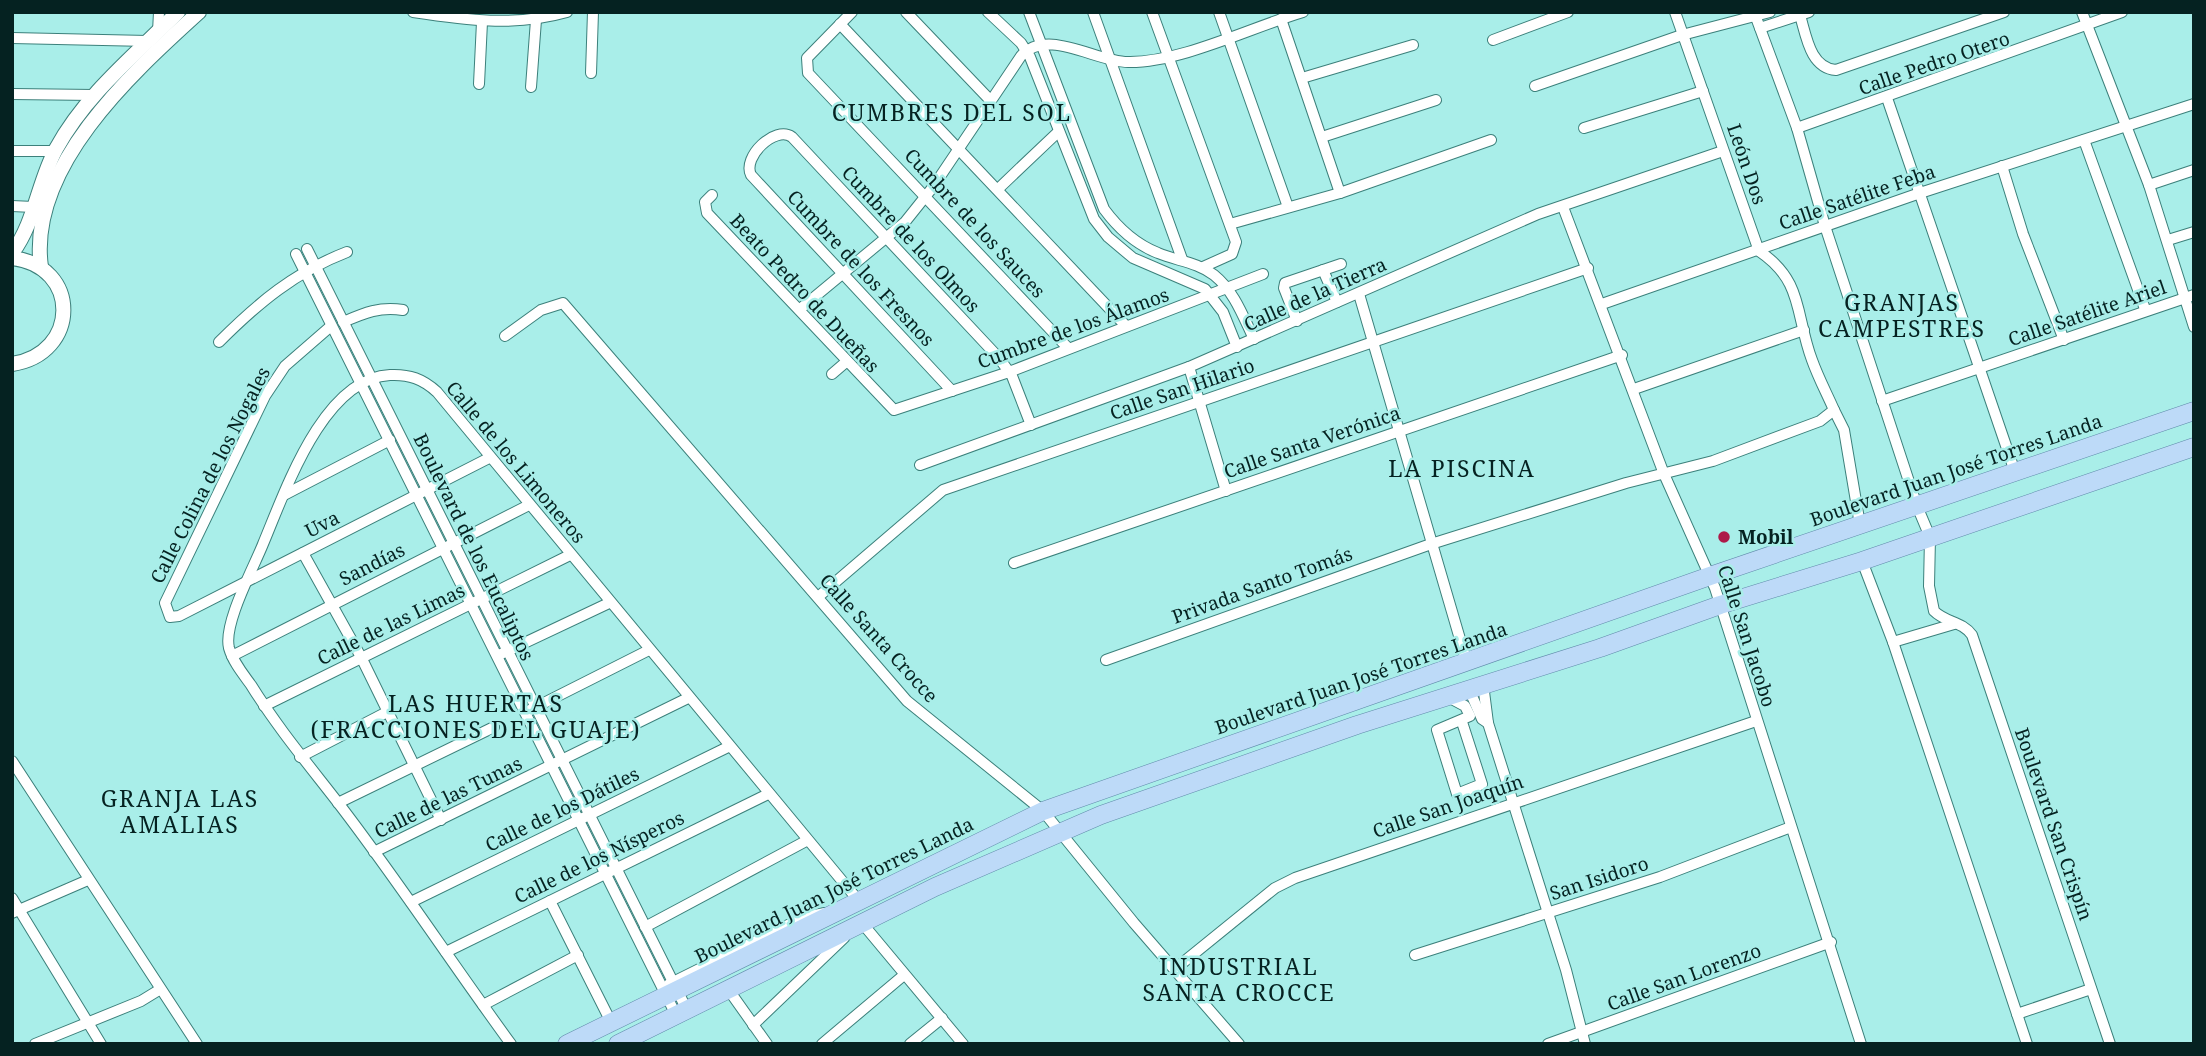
<svg xmlns="http://www.w3.org/2000/svg" width="2206" height="1056" viewBox="0 0 2206 1056" font-family="'Noto Serif',serif">
	<style>
		.lines { fill: none; stroke-linecap: round; stroke-linejoin: round }
		.minor-casing { stroke: #3c807b; stroke-width: 12 }
		.tertiary-casing { stroke: #3c807b; stroke-width: 16 }
		.primary-casing { stroke: #608aaa; stroke-width: 19 }
		.minor { stroke: #fff; stroke-width: 10 }
		.tertiary { stroke: #fff; stroke-width: 14 }
		.primary { stroke: #bddaf8; stroke-width: 18 }
		.poi-dot { fill: #ad1a49; stroke: #a9eee9; stroke-width: 2.5 }
		.labels { text-anchor: middle; stroke-width: 5; stroke-linejoin: round; paint-order: stroke }
		.street-label { font-size: 19px; fill: #052221; stroke: #a9eee9 }
		.poi-label { font-size: 19px; font-weight: bold; fill: #052221; stroke: #a9eee9; text-anchor: start }
		.quarter-label { font-size: 23px; letter-spacing: 2px; fill: #052221; stroke: #a9eee9 }
	</style>
	<rect width="100%" height="100%" fill="#a9eee9"/>
	<g class="lines">
		<g class="minor-casing">
			<g id="minor">
				<path d="M413 12C466 20 514 27 567 12"/>
				<polyline points="852,12 807,58 808,73 1068,348"/>
				<polyline points="906,12 990,100"/>
				<polyline points="988,12 1021,43 1030,57 1094,219 1108,237 1133,258 1205,289 1223,312 1237,347"/>
				<path d="M1029 12 1104 209C1118 228 1135 244 1158 253 1177 261 1197 262 1214 275 1234 291 1243 316 1254 339"/>
				<polyline points="1093,12 1182,259"/>
				<polyline points="1152,12 1236,242 1232,254 1203,267"/>
				<polyline points="1219,12 1288,207"/>
				<path d="M1754 12 1797 128 1825 226 1917 506 1930 537 1929 586 1934 611C1946 623 1962 621 1972 635L2110 1044"/>
				<path d="M1799 12C1806 33 1809 68 1836 70L2004 12"/>
				<polyline points="2082,12 2149,185 2194,327"/>
				<polyline points="1281,19 1340,193"/>
				<polyline points="840,24 1125,325"/>
				<polyline points="1760,28 1809,12"/>
				<polyline points="158,32 159,12"/>
				<polyline points="12,38 148,41"/>
				<polyline points="1493,40 1568,12"/>
				<polyline points="591,73 593,12"/>
				<polyline points="1302,78 1413,45"/>
				<polyline points="479,84 482,22"/>
				<polyline points="1535,86 1682,35 1770,12"/>
				<polyline points="531,87 536,20"/>
				<polyline points="12,94 94,95"/>
				<polyline points="1887,98 2015,472"/>
				<polyline points="1584,128 1703,91"/>
				<polyline points="1797,128 2122,12"/>
				<polyline points="1322,137 1436,100"/>
				<polyline points="2084,140 2145,309"/>
				<polyline points="12,151 55,151"/>
				<polyline points="2002,166 2023,234 2064,340"/>
				<polyline points="2149,185 2194,170"/>
				<polyline points="998,189 1058,132"/>
				<polyline points="712,195 705,202 707,213 894,410 1009,372 1263,274"/>
				<polyline points="12,206 33,207"/>
				<polyline points="1563,207 1664,474 1715,588 1861,1044"/>
				<polyline points="1230,224 1340,193 1491,140"/>
				<polyline points="2168,240 2194,232"/>
				<polyline points="307,249 687,1010"/>
				<polyline points="296,254 676,1015"/>
				<polyline points="1323,270 1337,302"/>
				<polyline points="1359,294 1467,663"/>
				<polyline points="1602,304 1920,193 2194,104"/>
				<path d="M800 309 905 222 933 187 1021 56C1047 27 1096 62 1128 62 1180 63 1252 27 1303 12"/>
				<polyline points="1297,321 1284,288 1285,283 1341,264"/>
				<path d="M343 322C364 313 380 306 403 310"/>
				<polyline points="331,326 285,366 265,396 165,603 170,617 179,616 489,458"/>
				<polyline points="505,336 541,310 563,303 907,701 1043,811 1134,923 1239,1044"/>
				<path d="M219 342C258 303 295 272 347 252"/>
				<polyline points="1189,367 1226,491"/>
				<polyline points="832,374 846,362"/>
				<polyline points="1634,389 1804,330"/>
				<path d="M952 391 751 175C742 157 775 125 792 137L999 358 1012 376 1031 425"/>
				<polyline points="1882,401 2194,295"/>
				<polyline points="1834,410 1844,430 1860,525"/>
				<polyline points="920,465 1189,367 1538,214 1723,151"/>
				<polyline points="284,495 390,440"/>
				<polyline points="303,553 361,657 441,820"/>
				<polyline points="1862,561 1893,642 2027,1044"/>
				<polyline points="1014,563 1622,355"/>
				<polyline points="818,597 943,490 1588,268"/>
				<polyline points="1893,642 1954,624"/>
				<polyline points="501,654 609,603"/>
				<polyline points="232,656 529,505"/>
				<path d="M1106 660 1431 544 1626 483 1713 461 1820 421 1834 410C1827 394 1818 377 1812 360 1795 315 1804 281 1759 251L1675 12"/>
				<polyline points="1483,684 1488,723 1566,970 1585,1044"/>
				<polyline points="1469,689 1482,719 1488,723"/>
				<polyline points="1448,697 1465,706 1470,716 1437,730 1457,794 1482,784 1462,722"/>
				<polyline points="264,706 570,555"/>
				<polyline points="530,710 649,650"/>
				<polyline points="300,757 387,712"/>
				<polyline points="12,761 197,1044"/>
				<polyline points="338,803 494,727"/>
				<polyline points="374,852 688,698"/>
				<polyline points="12,898 101,1044"/>
				<polyline points="550,901 611,1022"/>
				<polyline points="411,902 728,747"/>
				<polyline points="12,913 88,880"/>
				<polyline points="862,923 963,1044"/>
				<polyline points="645,927 806,841"/>
				<polyline points="446,952 768,794"/>
				<polyline points="1415,955 1660,877 1791,827"/>
				<polyline points="1175,969 1275,888 1295,878 1756,721"/>
				<polyline points="669,984 804,917 825,913"/>
				<polyline points="728,989 767,1044"/>
				<polyline points="483,1005 578,955"/>
				<polyline points="2017,1014 2091,989"/>
				<polyline points="753,1025 844,938"/>
				<polyline points="35,1044 141,1001 159,990"/>
				<path d="M511 1044C453 965 399 882 339 804 308 764 277 727 251 685 243 674 233 662 229 648 223 624 253 569 263 544 285 492 323 378 390 375 409 374 423 379 437 392L858 900"/>
				<polyline points="822,1044 904,975"/>
				<polyline points="910,1044 942,1018"/>
				<polyline points="1548,1044 1831,942"/>
			</g>
		</g>
		<g class="tertiary-casing">
			<g id="tertiary">
				<path d="M12 253C35 223 38 182 56 149 86 94 135 55 178 12"/>
				<path d="M12 258C81 266 80 354 12 364"/>
				<path d="M41 267C27 167 133 72 199 12"/>
			</g>
		</g>
		<g class="primary-casing">
			<g id="primary">
				<polyline points="567,1044 1043,811 1710,576 2194,411"/>
				<polyline points="618,1044 935,887 1101,815 1357,725 1600,648 1720,605 1862,561 2194,447"/>
			</g>
		</g>
		<use href="#minor" class="minor"/>
		<use href="#tertiary" class="tertiary"/>
		<use href="#primary" class="primary"/>
	</g>
	<circle class="poi-dot" cx="1724" cy="537" r="7"/>
	<g class="labels">
		<g class="street-label">
			<text transform="translate(1934 63) rotate(-19)" y="7">Calle Pedro Otero</text>
			<text transform="translate(1747 164) rotate(71)" y="7">León Dos</text>
			<text transform="translate(1857 197) rotate(-19)" y="7">Calle Satélite Feba</text>
			<text transform="translate(975 223) rotate(47)" y="7">Cumbre de los Sauces</text>
			<text transform="translate(911 239) rotate(47)" y="7">Cumbre de los Olmos</text>
			<text transform="translate(861 268) rotate(47)" y="7">Cumbre de los Fresnos</text>
			<text transform="translate(805 293) rotate(47)" y="7">Beato Pedro de Dueñas</text>
			<text transform="translate(1315 294) rotate(-24)" y="7">Calle de la Tierra</text>
			<text transform="translate(2087 313) rotate(-19)" y="7">Calle Satélite Ariel</text>
			<text transform="translate(1073 328) rotate(-20)" y="7">Cumbre de los Álamos</text>
			<text transform="translate(1182 389) rotate(-19)" y="7">Calle San Hilario</text>
			<text transform="translate(1312 442) rotate(-19)" y="7">Calle Santa Verónica</text>
			<text transform="translate(516 462) rotate(50)" y="7">Calle de los Limoneros</text>
			<text transform="translate(1956 470) rotate(-19)" y="7">Boulevard Juan José Torres Landa</text>
			<text transform="translate(210 475) rotate(-63)" y="7">Calle Colina de los Nogales</text>
			<text transform="translate(322 524) rotate(-27)" y="7">Uva</text>
			<text transform="translate(474 547) rotate(64)" y="7">Boulevard de los Eucaliptos</text>
			<text transform="translate(372 564) rotate(-27)" y="7">Sandías</text>
			<text transform="translate(1262 585) rotate(-20)" y="7">Privada Santo Tomás</text>
			<text transform="translate(391 624) rotate(-26)" y="7">Calle de las Limas</text>
			<text transform="translate(1747 636) rotate(72)" y="7">Calle San Jacobo</text>
			<text transform="translate(879 638) rotate(48)" y="7">Calle Santa Crocce</text>
			<text transform="translate(1361 678) rotate(-19)" y="7">Boulevard Juan José Torres Landa</text>
			<text transform="translate(448 797) rotate(-26)" y="7">Calle de las Tunas</text>
			<text transform="translate(1448 806) rotate(-19)" y="7">Calle San Joaquín</text>
			<text transform="translate(562 809) rotate(-26)" y="7">Calle de los Dátiles</text>
			<text transform="translate(2054 824) rotate(71)" y="7">Boulevard San Crispín</text>
			<text transform="translate(599 857) rotate(-26)" y="7">Calle de los Nísperos</text>
			<text transform="translate(1599 878) rotate(-18)" y="7">San Isidoro</text>
			<text transform="translate(834 890) rotate(-26)" y="7">Boulevard Juan José Torres Landa</text>
			<text transform="translate(1684 977) rotate(-20)" y="7">Calle San Lorenzo</text>
		</g>
		<g class="poi-label">
			<text x="1738" y="544">Mobil</text>
		</g>
		<g class="quarter-label">
			<text x="952" y="121">CUMBRES DEL SOL</text>
			<text x="1902" y="311">GRANJAS<tspan x="1902" dy="26">CAMPESTRES</tspan></text>
			<text x="1462" y="477">LA PISCINA</text>
			<text x="476" y="712">LAS HUERTAS<tspan x="476" dy="26">(FRACCIONES DEL GUAJE)</tspan></text>
			<text x="180" y="807">GRANJA LAS<tspan x="180" dy="26">AMALIAS</tspan></text>
			<text x="1239" y="975">INDUSTRIAL<tspan x="1239" dy="26">SANTA CROCCE</tspan></text>
		</g>
	</g>
	<rect width="2206" height="1056" fill="none" stroke="#052221" stroke-width="28"/>
</svg>
